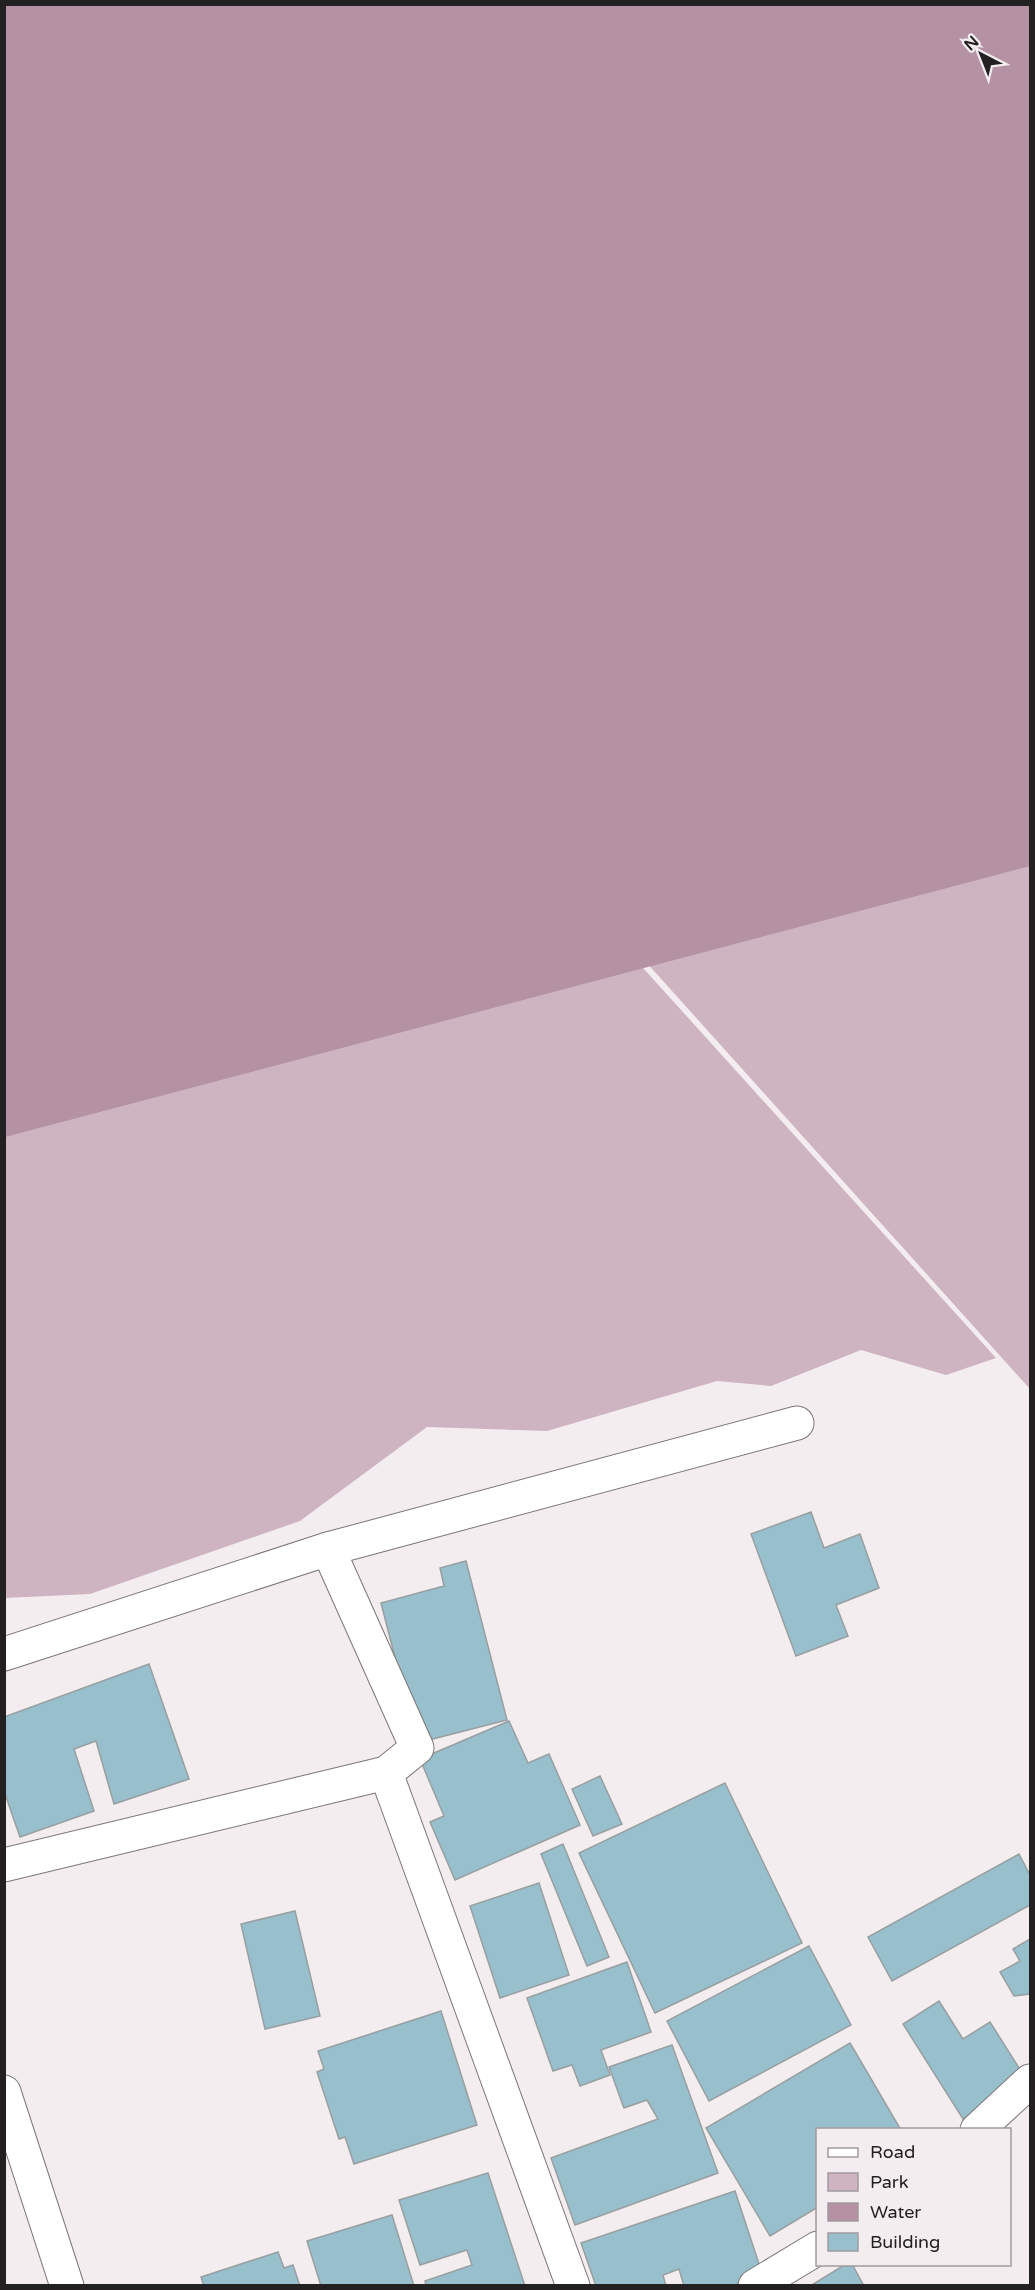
<svg xmlns="http://www.w3.org/2000/svg" width="1035" height="2290" viewBox="0 0 1035 2290" font-family="'Varela Round',sans-serif">
	<style>
		.green { fill: #cdb4c0 }
		.water { fill: #b492a3 }
		.building { fill: #98bfcc; stroke: #989fa1; stroke-width: 1.5 }
		.lines { fill: none; stroke-linecap: round; stroke-linejoin: round }
		.minor-casing { stroke: #7c7679; stroke-width: 35 }
		.minor { stroke: #fff; stroke-width: 33 }
	</style>
	<rect width="100%" height="100%" fill="#f4edf0"/>
	<g class="green">
		<polygon points="1030,769 1030,1389 601,912"/>
		<polygon points="596,916 996,1358 946,1375 861,1350 771,1386 717,1381 547,1431 427,1427 300,1521 90,1594 5,1598 5,1057"/>
	</g>
	<polygon class="water" points="5,4 1030,5 1030,866 5,1137"/>
	<g class="building">
		<polygon points="811,1512 824,1548 860,1534 879,1588 836,1605 848,1636 796,1656 751,1534"/>
		<polygon points="466,1561 507,1720 417,1743 381,1603 444,1586 440,1568"/>
		<polygon points="149,1664 189,1779 114,1804 96,1741 74,1749 94,1811 20,1837 4,1791 4,1717"/>
		<polygon points="509,1721 528,1763 549,1754 580,1825 455,1880 430,1822 444,1816 420,1759"/>
		<polygon points="600,1776 622,1824 593,1836 572,1789"/>
		<polygon points="725,1783 802,1943 655,2013 579,1853"/>
		<polygon points="563,1844 609,1957 587,1966 541,1854"/>
		<polygon points="1019,1854 1030,1875 1030,1905 892,1981 868,1937"/>
		<polygon points="539,1883 569,1975 500,1998 470,1906"/>
		<polygon points="295,1911 320,2016 265,2029 241,1924"/>
		<polygon points="1030,1939 1030,1994 1014,1996 1000,1972 1020,1961 1013,1949"/>
		<polygon points="809,1946 851,2025 709,2101 667,2021"/>
		<polygon points="627,1962 651,2032 601,2050 610,2075 580,2086 572,2065 553,2071 527,1998"/>
		<polygon points="939,2001 963,2039 990,2022 1026,2079 963,2119 903,2024"/>
		<polygon points="441,2011 477,2125 354,2164 345,2137 339,2139 317,2072 324,2069 318,2051"/>
		<polygon points="850,2043 901,2130 818,2130 818,2207 770,2236 706,2128"/>
		<polygon points="672,2045 718,2173 575,2225 551,2158 658,2119 647,2100 624,2108 609,2067"/>
		<polygon points="488,2173 525,2286 426,2286 425,2281 472,2265 467,2250 420,2265 399,2200"/>
		<polygon points="735,2191 761,2270 734,2286 684,2286 679,2269 663,2275 666,2286 596,2286 581,2243"/>
		<polygon points="392,2215 414,2286 321,2286 307,2241"/>
		<polygon points="278,2252 284,2268 293,2265 300,2286 204,2286 201,2277"/>
		<polygon points="846,2264 852,2264 864,2286 810,2286"/>
	</g>
	<g class="lines">
		<g class="minor-casing">
			<g id="minor">
				<polyline points="328,1549 417,1748 386,1773"/>
				<polyline points="4,1654 328,1549 797,1423"/>
				<polyline points="4,1865 386,1773 573,2286"/>
				<polyline points="4,2092 67,2286"/>
				<polyline points="977,2130 1030,2081"/>
				<polyline points="755,2286 818,2248"/>
			</g>
		</g>
		<use href="#minor" class="minor"/>
	</g>
	<rect width="1035" height="2290" fill="none" stroke="#232022" stroke-width="12"/>
	<rect x="816" y="2128" width="195" height="138" fill="#f4edf0" stroke="#a09b9e" stroke-width="1.5"/>
	<rect x="828" y="2148" width="30" height="9" fill="#ffffff" stroke="#a09b9e" stroke-width="1.5"/>
	<text x="870" y="2158" font-size="18" fill="#232022">Road</text>
	<rect x="828" y="2173" width="30" height="18" fill="#cdb4c0" stroke="#a09b9e" stroke-width="1.5"/>
	<text x="870" y="2188" font-size="18" fill="#232022">Park</text>
	<rect x="828" y="2203" width="30" height="18" fill="#b492a3" stroke="#a09b9e" stroke-width="1.5"/>
	<text x="870" y="2218" font-size="18" fill="#232022">Water</text>
	<rect x="828" y="2233" width="30" height="18" fill="#98bfcc" stroke="#a09b9e" stroke-width="1.5"/>
	<text x="870" y="2248" font-size="18" fill="#232022">Building</text>
	<g transform="translate(981 54) rotate(318)" stroke="#f4edf0" stroke-width="4.5" paint-order="stroke">
	<path d="M0-4.5L10 22L0 15L-10 22Z" fill="#232022"/>
	<text y="-9" font-size="16" font-weight="bold" text-anchor="middle" fill="#232022">N</text>
	</g>
</svg>
